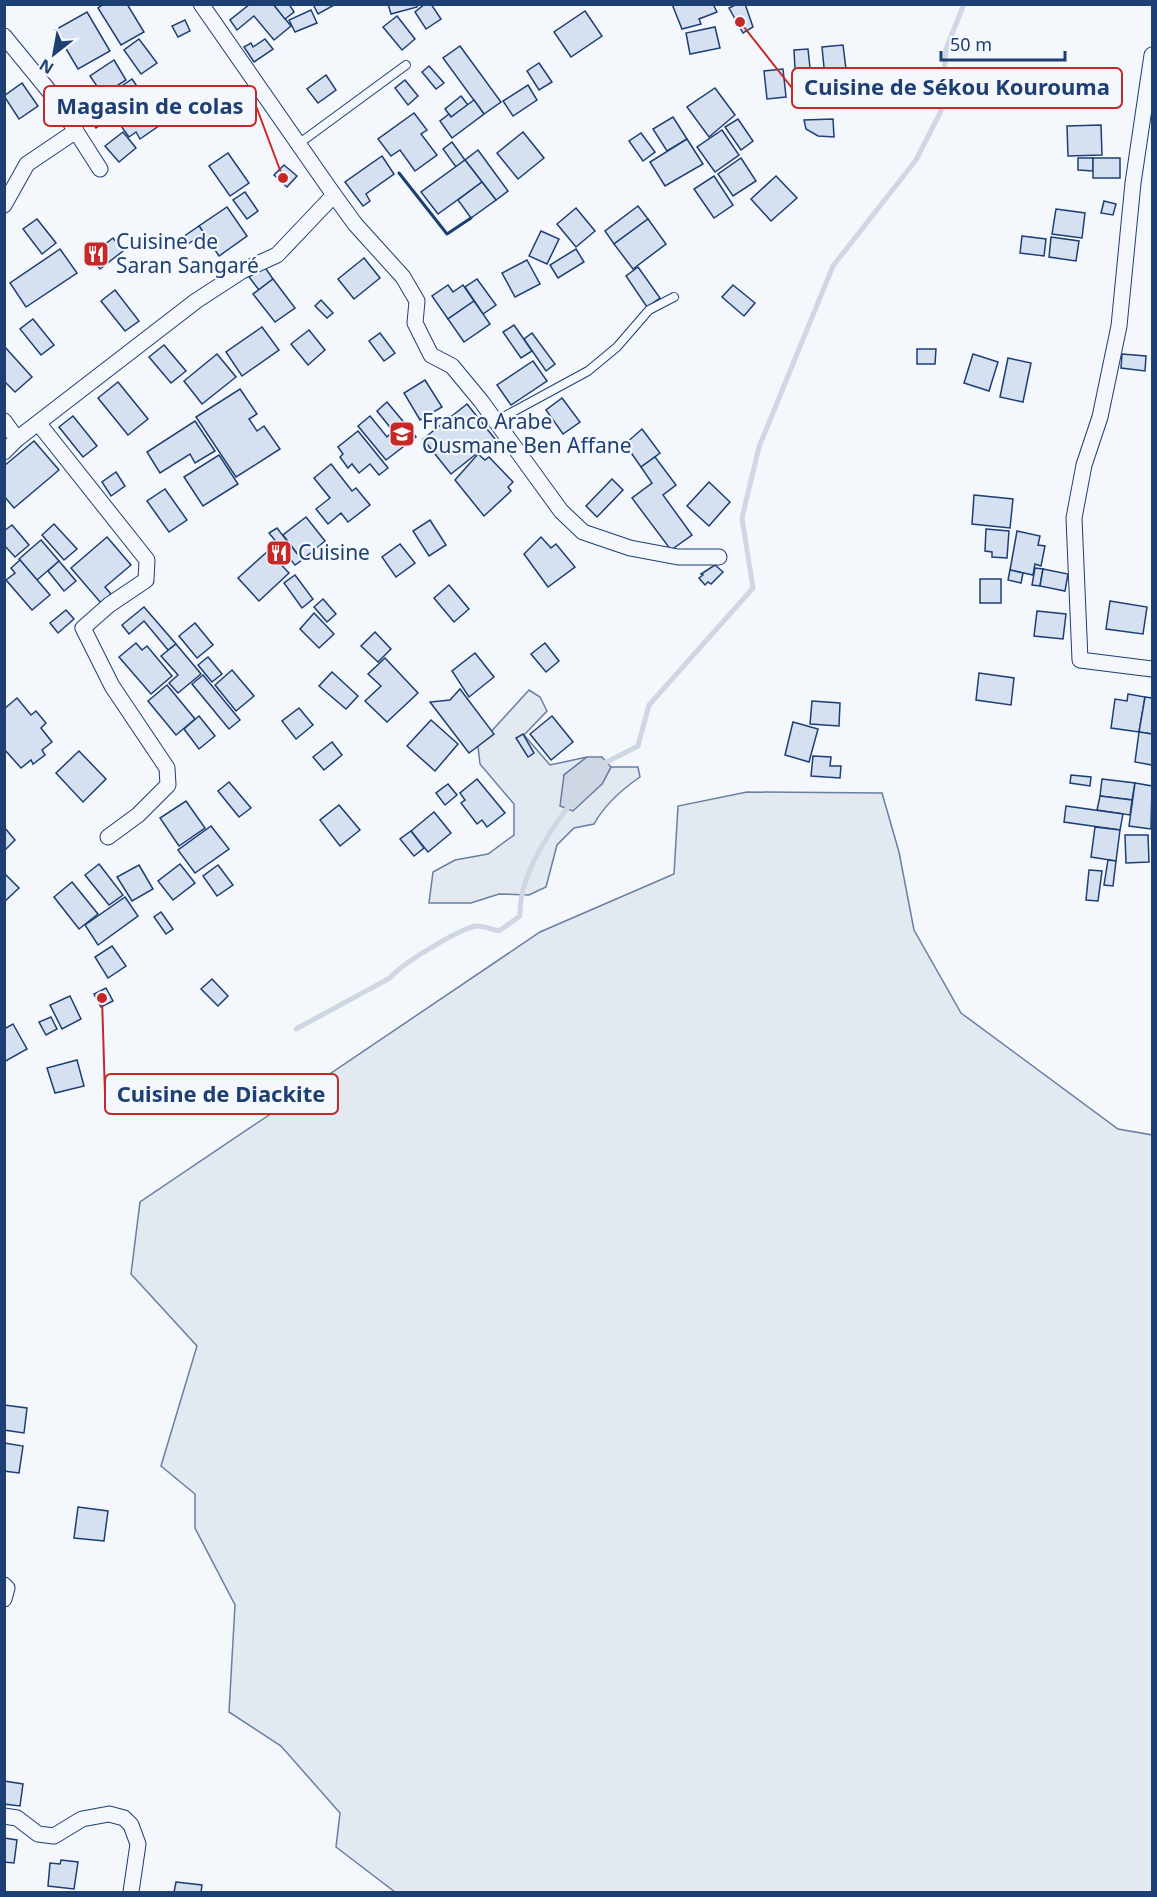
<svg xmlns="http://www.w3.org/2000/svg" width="1157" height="1897" viewBox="0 0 1157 1897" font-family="'Noto Sans',sans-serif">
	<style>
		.green { fill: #e3e9f0; stroke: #687fa3; stroke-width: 1.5 }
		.water { fill: #cfd7e4; stroke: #687fa3; stroke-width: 1.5 }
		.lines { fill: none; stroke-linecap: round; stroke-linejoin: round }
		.stream { stroke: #cfd7e4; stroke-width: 5 }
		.building { fill: #d5e0f0; stroke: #1d3f73; stroke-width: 1.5 }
		.service-casing { stroke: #1d3f73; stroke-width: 10 }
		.minor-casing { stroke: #1d3f73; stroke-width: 17 }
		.service { stroke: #f4f7fb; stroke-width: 8 }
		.minor { stroke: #f4f7fb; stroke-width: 15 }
		.wall { stroke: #1d3f73; stroke-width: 3 }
		.labels { text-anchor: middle; stroke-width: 4.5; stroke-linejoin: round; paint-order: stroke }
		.poi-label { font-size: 21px; fill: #1d3f73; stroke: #f4f7fb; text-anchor: start }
		.leader { fill: none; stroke: #c62828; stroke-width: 2 }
		.callout-dot { fill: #c62828; stroke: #f4f7fb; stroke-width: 2 }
		.callout { fill: #f4f7fb; stroke: #c62828; stroke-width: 2 }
		.callout-label { font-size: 22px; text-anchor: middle; font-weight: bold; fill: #1d3f73 }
	</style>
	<rect width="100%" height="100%" fill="#f4f7fb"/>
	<g class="green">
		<path d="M529 690 540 697 547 711 524 735 550 765 587 757 564 775 602 784 611 767H638L640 777C621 790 605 804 594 824L574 828 557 845 546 887 529 895 499 894 471 903H429L433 872 455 860 488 854 514 835V804L480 764 478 746Z"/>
		<polygon points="747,792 882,793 899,852 914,930 961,1013 1118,1129 1152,1135 1152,1892 395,1892 336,1847 340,1813 281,1746 229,1712 235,1605 195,1528 195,1494 161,1466 197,1346 131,1274 140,1202 540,932 674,874 678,806"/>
	</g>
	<polygon class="water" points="587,757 602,757 611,767 602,784 573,811 560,806 564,775"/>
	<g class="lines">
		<g class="stream">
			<polyline points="601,765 638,746 649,705 753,588 742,518 759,447 833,266 916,160 941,111 946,49 964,4"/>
			<path d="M296 1029 390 978C401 964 459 929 476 926 482 925 493 930 499 931L520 916C518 878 548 833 571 803"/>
		</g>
	</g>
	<g class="building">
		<polygon points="104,4 127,4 144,32 121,45 98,8"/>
		<polygon points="250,4 273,4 291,26 274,40 254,16 237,30 230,20"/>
		<polygon points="273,4 289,4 294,12 285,19"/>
		<polygon points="313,4 336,4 318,14"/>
		<polygon points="388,4 417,4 417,7 391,14"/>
		<polygon points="425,4 431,4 441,19 426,29 415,12"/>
		<polygon points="672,4 713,4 717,12 699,19 701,24 682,29"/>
		<polygon points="737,4 745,4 753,27 743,33 729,8"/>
		<polygon points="311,10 317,23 295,32 289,20"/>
		<polygon points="585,11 602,36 571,57 554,32"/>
		<polygon points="87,12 110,51 78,69 55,30"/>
		<polygon points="397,16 415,39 402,50 383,27"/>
		<polygon points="185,20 190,31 178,37 172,26"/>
		<polygon points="715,27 720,48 690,54 686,33"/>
		<polygon points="139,39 157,63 141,74 124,50"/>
		<polygon points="265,39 273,49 254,62 244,47 251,43 253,47"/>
		<polygon points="843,45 847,77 825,78 822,47"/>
		<polygon points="460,46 501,102 484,114 443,58"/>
		<polygon points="808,49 810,68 795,69 794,50"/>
		<polygon points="114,60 126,80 103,95 90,76"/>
		<polygon points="539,63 552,82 539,90 527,71"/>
		<polygon points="429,66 444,83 436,89 422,72"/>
		<polygon points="783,69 786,97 767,99 764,71"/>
		<polygon points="326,75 336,90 318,103 307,89"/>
		<polygon points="132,79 143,95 96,128 84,112"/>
		<polygon points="405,80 418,96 408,105 395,88"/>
		<polygon points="22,83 38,106 19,119 4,96"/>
		<polygon points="528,85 537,100 513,116 503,101"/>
		<polygon points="715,88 735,115 709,137 687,107"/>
		<polygon points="461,96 468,105 451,117 445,109"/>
		<polygon points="145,98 163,123 140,139 136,132 129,137 121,126 128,121 122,114"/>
		<polygon points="474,100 484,114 452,138 440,121 449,114 451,117"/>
		<polygon points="414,113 427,130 421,134 437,155 415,171 400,150 391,156 378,139"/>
		<polygon points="673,117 687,139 667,151 653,129"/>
		<polygon points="738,119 753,141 741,150 725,127"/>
		<polygon points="833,119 834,137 818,136 806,129 804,120"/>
		<polygon points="1101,125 1102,155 1068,156 1067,126"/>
		<polygon points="722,130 739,155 715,172 697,147"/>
		<polygon points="123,132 136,148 119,162 105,146"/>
		<polygon points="523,132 544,158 518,179 497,153"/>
		<polygon points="641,133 655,152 643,161 629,141"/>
		<polygon points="687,139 703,164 665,186 650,162"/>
		<polygon points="452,142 465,160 456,167 443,149"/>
		<polygon points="478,150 508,191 496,200 465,160"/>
		<polygon points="228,153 249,183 230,196 209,166"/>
		<polygon points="382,156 394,174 366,194 370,201 363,206 345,182"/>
		<polygon points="741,158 756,181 733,196 718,174"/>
		<polygon points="1078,158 1093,158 1093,171 1078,170"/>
		<rect x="1093" y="158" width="27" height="20"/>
		<polygon points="465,160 482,182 438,214 421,192"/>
		<polygon points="284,165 297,176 287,187 274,175"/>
		<polygon points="714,176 733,205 714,218 694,189"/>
		<polygon points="776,176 797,198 771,221 751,199"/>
		<polygon points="482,182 496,200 471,218 458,200"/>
		<polygon points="245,192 258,211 247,219 233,200"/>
		<polygon points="1104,201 1116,204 1113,215 1101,213"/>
		<polygon points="638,206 648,219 614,244 605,231"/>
		<polygon points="227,207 247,236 219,256 199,226"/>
		<polygon points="576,208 595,231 576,247 557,224"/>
		<polygon points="1056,209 1085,213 1082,238 1052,234"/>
		<polygon points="37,219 56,243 42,254 23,229"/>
		<polygon points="648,219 666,244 633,269 614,244"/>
		<polygon points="199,226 204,233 188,244 183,237"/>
		<polygon points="541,231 559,239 547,264 529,256"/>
		<polygon points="1022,236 1046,239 1044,256 1020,253"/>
		<polygon points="1051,237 1079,241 1076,261 1049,257"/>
		<polygon points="113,238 123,251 100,269 90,256"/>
		<polygon points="60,249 77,273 26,307 10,283"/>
		<polygon points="576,249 584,262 558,278 550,265"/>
		<polygon points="364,258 380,278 354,299 338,279"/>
		<polygon points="527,260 540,284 515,297 502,273"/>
		<polygon points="264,266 273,279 259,290 249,277"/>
		<polygon points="638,267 660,298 647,307 626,276"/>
		<polygon points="273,279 295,308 275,322 253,294"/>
		<polygon points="477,279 496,305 483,314 465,287"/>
		<polygon points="448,285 453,292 463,285 474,301 448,319 432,296"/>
		<polygon points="733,285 755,303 744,316 722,297"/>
		<polygon points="115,290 139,321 125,331 101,301"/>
		<polygon points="321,300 333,313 327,318 315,306"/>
		<polygon points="474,301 490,324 464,342 448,319"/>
		<polygon points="33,319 54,345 41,355 20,329"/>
		<polygon points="514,325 532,351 521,358 503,332"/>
		<polygon points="262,327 279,350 242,376 226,352"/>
		<polygon points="309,330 325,350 308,365 291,344"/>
		<polygon points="380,333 395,353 384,361 369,341"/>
		<polygon points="532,333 555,364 546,371 524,339"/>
		<polygon points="164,345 186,371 171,383 149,357"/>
		<polygon points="4,346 32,377 15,392 4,381"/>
		<polygon points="917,349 936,349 935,364 917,364"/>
		<polygon points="217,354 236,377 202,404 184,381"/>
		<polygon points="973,354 998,362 989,391 964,383"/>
		<polygon points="1122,354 1146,356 1145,371 1121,368"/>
		<polygon points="1008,358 1031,363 1023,402 1000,397"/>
		<polygon points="533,361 547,381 511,405 497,385"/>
		<polygon points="425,380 442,407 420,420 404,393"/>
		<polygon points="118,382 148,419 128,435 98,398"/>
		<polygon points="240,389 257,414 249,419 257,431 264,426 280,449 236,477 196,417"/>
		<polygon points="562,398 580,422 563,434 546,410"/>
		<polygon points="387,402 416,437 386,460 358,426 370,416 387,437 393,431 377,411"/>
		<polygon points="467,404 495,439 451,474 423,439"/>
		<polygon points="73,416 97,446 83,457 59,427"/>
		<polygon points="195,421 215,451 195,463 190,454 160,473 147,452"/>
		<polygon points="642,429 660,453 641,467 625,444"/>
		<polygon points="358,431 388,468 379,475 370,464 359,473 352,464 348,468 340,457 343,454 338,447"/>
		<polygon points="34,441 59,470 14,508 4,496 4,466"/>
		<polygon points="478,454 485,460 489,457 513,482 508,487 511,491 484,516 455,480"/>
		<polygon points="219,455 238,484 203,506 184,477"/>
		<polygon points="655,457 676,485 663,495 692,535 671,550 632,498 652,483 641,467"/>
		<polygon points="331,464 352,491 356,488 370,505 348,522 341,513 328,524 316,509 330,498 314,478"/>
		<polygon points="116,472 125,486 111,496 102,482"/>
		<polygon points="612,479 623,490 597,517 586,506"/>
		<polygon points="709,482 730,502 709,526 687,506"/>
		<polygon points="165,489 187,520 169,532 147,501"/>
		<polygon points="974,495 1013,499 1010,528 972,524"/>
		<polygon points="306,517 325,541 302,560 283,535"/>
		<polygon points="430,520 446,545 429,556 413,531"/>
		<polygon points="54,524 77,549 64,560 42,535"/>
		<polygon points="12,525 29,545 15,557 4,545 4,531"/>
		<polygon points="277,528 302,560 295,565 269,533"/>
		<polygon points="986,529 1009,531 1007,558 992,557 992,552 985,551"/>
		<polygon points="1017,531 1040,536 1038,545 1045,546 1041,566 1035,564 1033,575 1010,570"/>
		<polygon points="107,537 131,565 105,587 111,594 101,603 71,568"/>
		<polygon points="541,537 551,548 556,544 575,567 548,587 524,554"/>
		<polygon points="41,540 59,561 37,580 19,559"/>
		<polygon points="400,544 415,563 396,577 382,557"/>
		<polygon points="268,551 289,573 259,601 238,578"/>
		<polygon points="20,560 50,595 32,610 6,580 15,573 11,568"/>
		<polygon points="59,561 76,581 64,591 48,571"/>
		<polygon points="715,565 723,572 711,584 708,582 705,585 699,578 703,575 701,574"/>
		<polygon points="1035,568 1043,569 1040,586 1032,585"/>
		<polygon points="1043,569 1068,574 1065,591 1040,586"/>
		<polygon points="1010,570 1023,573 1021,583 1008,580"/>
		<polygon points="295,575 313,599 302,608 284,583"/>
		<rect x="980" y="579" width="21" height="24"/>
		<polygon points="449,585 469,609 454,622 434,598"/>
		<polygon points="323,599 336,614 327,622 314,607"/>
		<polygon points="1110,601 1147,607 1143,634 1106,629"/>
		<polygon points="144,607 176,644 168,650 144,621 129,634 122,625"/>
		<polygon points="66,610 74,619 58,633 50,623"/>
		<polygon points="1037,611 1066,614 1063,639 1034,636"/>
		<polygon points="314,613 334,634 319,648 300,629"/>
		<polygon points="195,623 213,645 197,658 179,636"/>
		<polygon points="375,632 391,649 378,662 361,646"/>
		<polygon points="136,643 142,650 147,646 172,676 151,694 119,657"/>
		<polygon points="545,643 559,661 546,672 531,654"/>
		<polygon points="176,644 201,674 178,693 169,683 178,675 161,656"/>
		<polygon points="475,653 494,677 469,697 452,671"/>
		<polygon points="208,657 222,674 212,682 198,665"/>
		<polygon points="385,658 418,693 387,722 365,701 381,686 368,674"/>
		<polygon points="232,670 254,696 236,711 215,685"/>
		<polygon points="332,672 358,696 346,709 319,686"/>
		<polygon points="979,673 1014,678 1011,705 976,700"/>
		<polygon points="203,675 240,720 229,729 192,684"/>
		<polygon points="167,685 195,719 176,735 148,701"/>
		<polygon points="460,689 494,734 469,753 430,702 450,700"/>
		<polygon points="1128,694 1145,697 1139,732 1111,728 1115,699 1127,701"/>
		<polygon points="1145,697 1152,698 1152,734 1139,732"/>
		<polygon points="17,698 31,715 36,711 46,723 41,728 52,742 42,750 45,755 33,764 31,760 21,768 4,749 4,709"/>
		<polygon points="812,701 840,703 839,726 810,724"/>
		<polygon points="299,708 313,725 296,739 282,721"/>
		<polygon points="199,716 215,736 199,749 184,729"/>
		<polygon points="552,716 573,742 551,760 530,734"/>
		<polygon points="431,720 458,744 435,771 407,746"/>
		<polygon points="793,722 818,729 809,762 785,755"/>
		<polygon points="1139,732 1152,734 1152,765 1135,762"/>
		<polygon points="523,734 534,753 528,757 516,738"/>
		<polygon points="332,742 342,755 324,770 313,757"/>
		<polygon points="79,751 106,779 83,802 56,773"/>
		<polygon points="813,756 831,757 830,766 841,766 840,778 811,776"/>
		<polygon points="1071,775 1091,777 1090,786 1070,783"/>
		<polygon points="477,779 505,813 487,827 482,820 477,824 461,803 465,800 460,793"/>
		<polygon points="1102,779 1135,783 1132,800 1100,796"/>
		<polygon points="229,782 251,808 239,817 218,791"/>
		<polygon points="1135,783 1152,786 1151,829 1129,826"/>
		<polygon points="448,784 457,795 445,805 436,793"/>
		<polygon points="1100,796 1132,800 1130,815 1097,810"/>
		<polygon points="186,801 205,828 179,846 160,818"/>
		<polygon points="339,805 360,830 340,846 320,820"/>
		<polygon points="1066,806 1123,814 1120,830 1064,822"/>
		<polygon points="434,812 451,833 428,852 411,831"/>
		<polygon points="211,826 229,849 195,873 178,850"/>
		<polygon points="4,827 15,840 4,851"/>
		<polygon points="1095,827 1120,830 1116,861 1091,857"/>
		<polygon points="411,831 424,848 414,856 400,839"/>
		<polygon points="1125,835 1148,835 1149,862 1126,863"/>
		<polygon points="1108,860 1116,861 1113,886 1104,885"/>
		<polygon points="99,864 123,895 109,905 85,875"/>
		<polygon points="180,864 195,883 173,900 158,881"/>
		<polygon points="139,865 153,889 132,901 117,877"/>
		<polygon points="218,865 233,885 217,896 203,876"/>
		<polygon points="1089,870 1102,871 1098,901 1086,900"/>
		<polygon points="4,873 19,888 4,902"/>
		<polygon points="72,882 98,914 79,929 54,897"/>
		<polygon points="125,897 138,916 98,945 85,925"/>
		<polygon points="161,912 173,929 166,934 154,917"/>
		<polygon points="112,946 126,966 108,978 95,957"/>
		<polygon points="212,979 228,996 218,1006 201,989"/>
		<polygon points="106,988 113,1001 101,1007 94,994"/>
		<polygon points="70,996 81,1019 62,1029 50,1005"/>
		<polygon points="51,1017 57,1029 46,1035 39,1022"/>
		<polygon points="13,1024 27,1049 4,1062 4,1029"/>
		<polygon points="77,1060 84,1086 55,1093 47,1068"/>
		<polygon points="4,1405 27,1408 24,1433 4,1430"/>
		<polygon points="4,1443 23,1446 19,1473 4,1471"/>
		<polygon points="78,1507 108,1511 104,1541 74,1538"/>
		<polygon points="4,1781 23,1784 20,1806 4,1804"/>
		<polygon points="4,1838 17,1840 14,1863 4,1862"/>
		<polygon points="61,1860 78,1862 74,1889 48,1886 50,1863 60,1864"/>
		<polygon points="176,1882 202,1885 201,1892 174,1892"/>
	</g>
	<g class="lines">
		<g class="service-casing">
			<g id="service">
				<polyline points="297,145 406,65"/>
				<polyline points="496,421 588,371 617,347 649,310 674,297"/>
			</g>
		</g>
		<g class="minor-casing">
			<g id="minor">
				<polyline points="4,36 54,97 100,169"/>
				<polyline points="1152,55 1133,183 1119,326 1100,417 1084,465 1074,518 1080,660 1152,669"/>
				<polyline points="334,195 355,224 403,277 417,301 415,323 431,355 452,366 481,401 561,511 583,532 630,548 678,557 719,557"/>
				<polyline points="4,205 27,164 76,131"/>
				<polyline points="4,421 17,439"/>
				<polyline points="39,424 147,560 146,580 109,605 83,628 112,686 167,768 168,785 138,815 108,837"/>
				<polyline points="4,452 17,439 196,301 242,271 277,255 334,195 201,4"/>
				<polyline points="4,1585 7,1588 4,1599"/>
				<polyline points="4,1816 17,1818 38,1834 54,1836 82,1819 109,1814 124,1818 131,1825 138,1844 131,1892"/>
			</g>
		</g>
		<use href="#service" class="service"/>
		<use href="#minor" class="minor"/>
		<polyline class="wall" points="399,173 447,234 471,218"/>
	</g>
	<defs>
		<g id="restaurant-square" transform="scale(1.35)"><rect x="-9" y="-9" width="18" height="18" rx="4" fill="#c62828" stroke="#f4f7fb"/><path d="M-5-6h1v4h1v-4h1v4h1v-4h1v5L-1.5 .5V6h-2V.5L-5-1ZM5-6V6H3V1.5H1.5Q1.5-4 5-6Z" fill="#fff"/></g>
		<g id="school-square" transform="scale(1.35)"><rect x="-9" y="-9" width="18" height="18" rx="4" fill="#c62828" stroke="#f4f7fb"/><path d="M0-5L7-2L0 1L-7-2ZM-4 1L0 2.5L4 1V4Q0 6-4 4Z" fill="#fff"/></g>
	</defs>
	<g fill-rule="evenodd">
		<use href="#restaurant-square" x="96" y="254"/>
		<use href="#school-square" x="402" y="434"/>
		<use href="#restaurant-square" x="279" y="553"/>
	</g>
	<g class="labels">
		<g class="poi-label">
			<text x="116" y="249">Cuisine de<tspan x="116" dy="24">Saran Sangaré</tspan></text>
			<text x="422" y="429">Franco Arabe<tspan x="422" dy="24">Ousmane Ben Affane</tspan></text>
			<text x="298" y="560">Cuisine</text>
		</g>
	</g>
	<path class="leader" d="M740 22L792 88M283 178L256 106M102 998L105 1094"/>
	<g class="callout-dot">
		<circle cx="740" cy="22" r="6"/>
		<circle cx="283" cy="178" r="6"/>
		<circle cx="102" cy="998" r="6"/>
	</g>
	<g class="callout">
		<rect x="792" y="68" width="330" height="40" rx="6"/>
		<rect x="44" y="86" width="212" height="40" rx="6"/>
		<rect x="105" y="1074" width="233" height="40" rx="6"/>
	</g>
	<g class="callout-label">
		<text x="957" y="95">Cuisine de Sékou Kourouma</text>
		<text x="150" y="114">Magasin de colas</text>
		<text x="221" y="1102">Cuisine de Diackite</text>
	</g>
	<rect width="1157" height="1897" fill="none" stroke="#1d3f73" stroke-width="12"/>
	<g transform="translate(54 54) rotate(211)" stroke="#f4f7fb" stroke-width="4.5" paint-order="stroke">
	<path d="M0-4.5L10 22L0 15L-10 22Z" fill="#1d3f73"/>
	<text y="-9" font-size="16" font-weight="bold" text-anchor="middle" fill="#1d3f73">N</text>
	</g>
	<path d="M941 51v9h124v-9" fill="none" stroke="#1d3f73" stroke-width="3"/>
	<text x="950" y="51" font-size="18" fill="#1d3f73" stroke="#f4f7fb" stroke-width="4.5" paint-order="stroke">50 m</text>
</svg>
